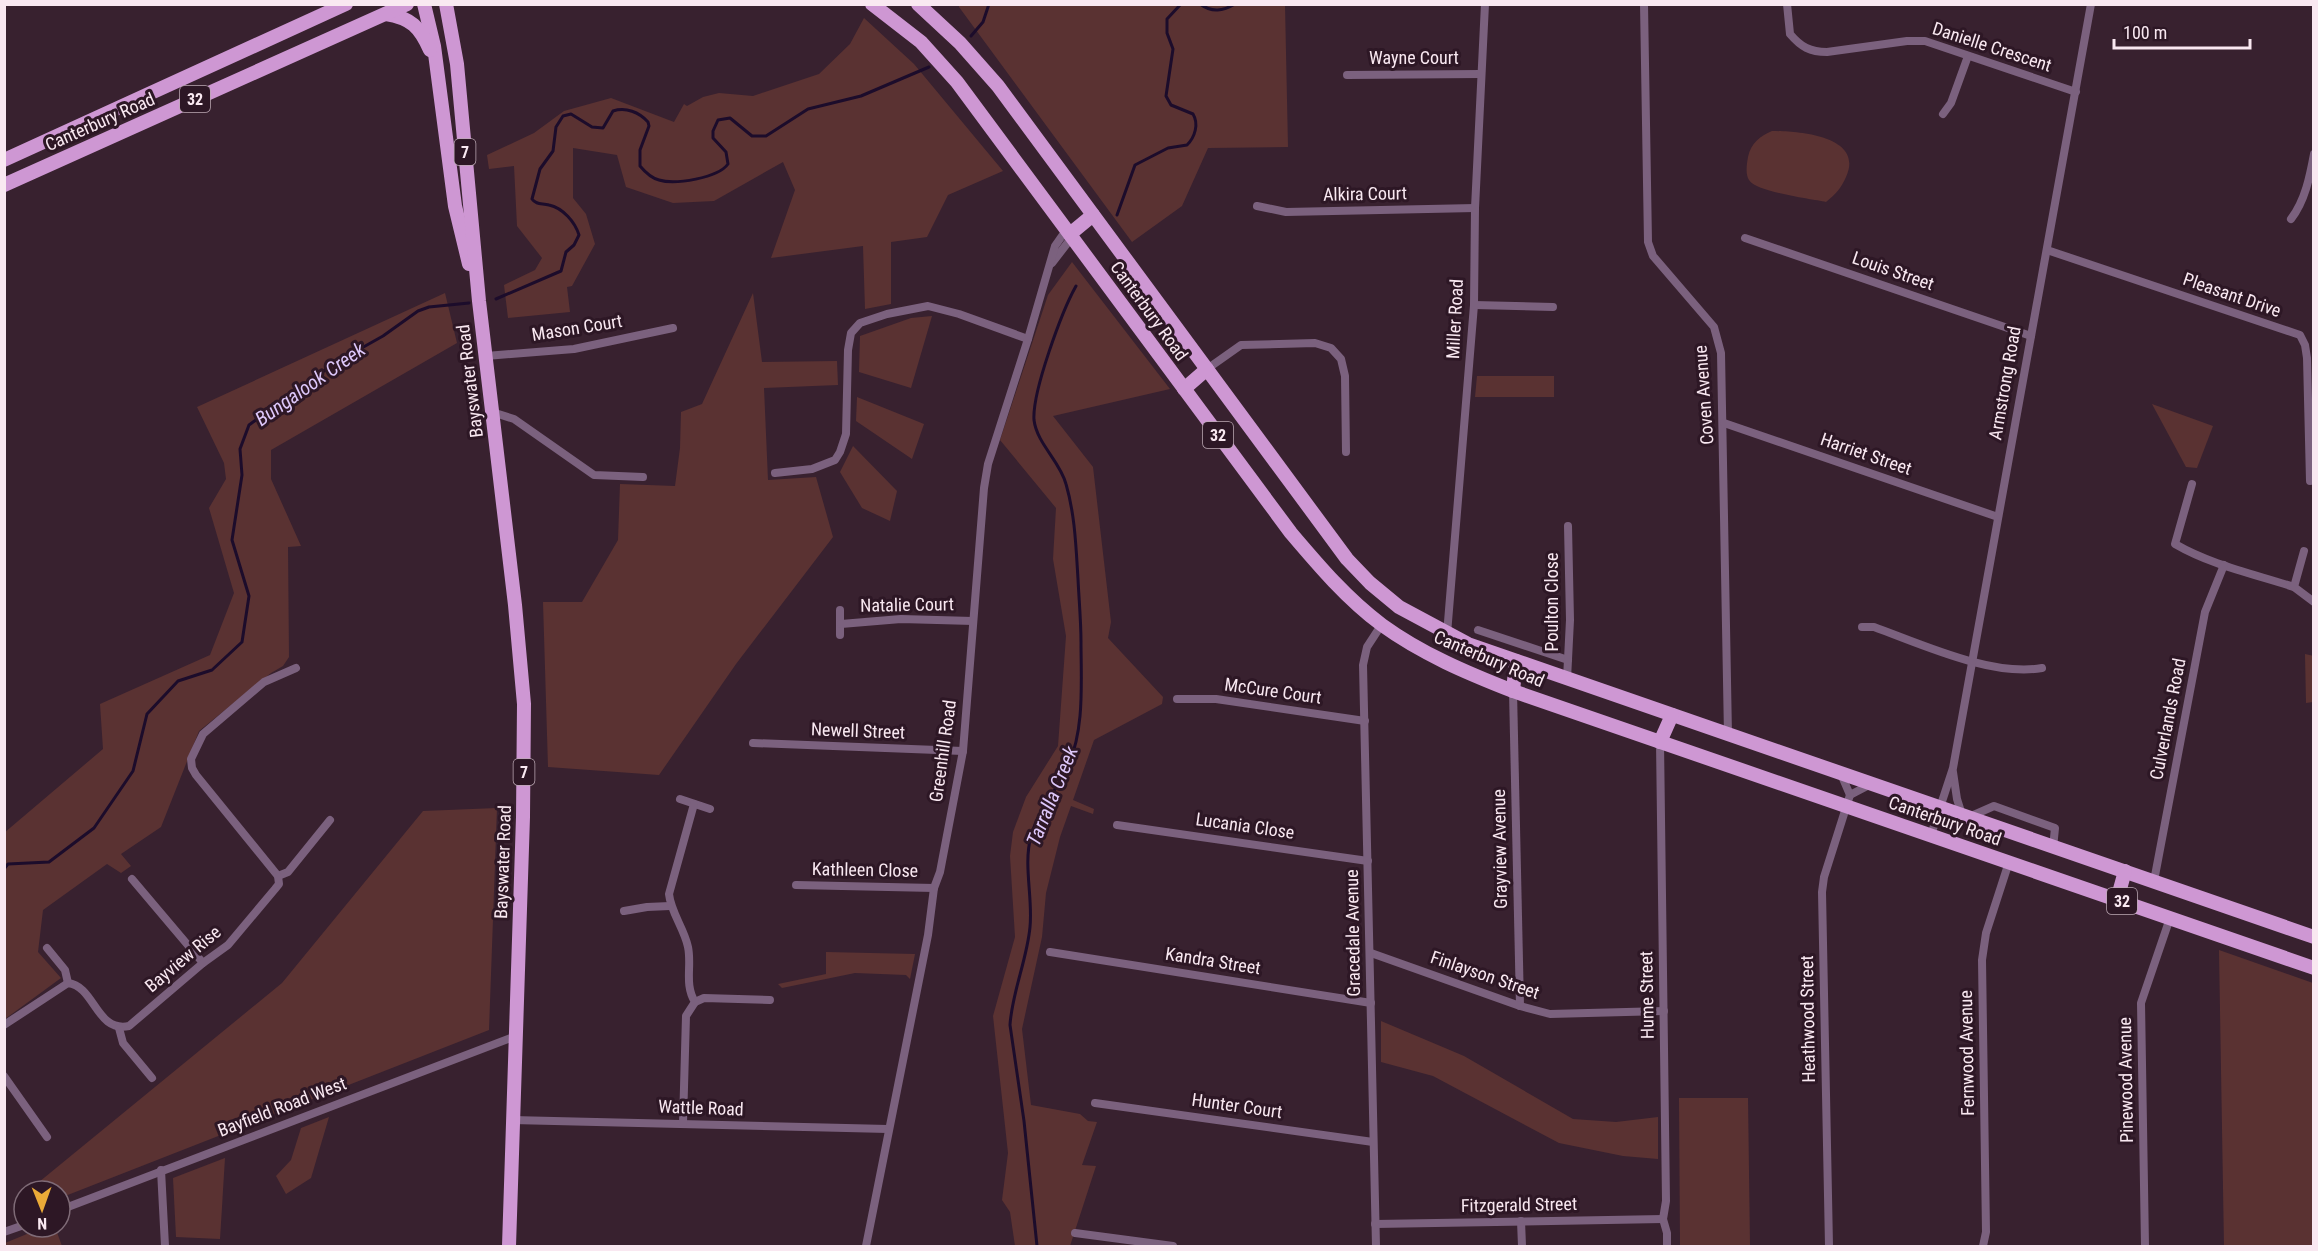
<svg xmlns="http://www.w3.org/2000/svg" width="2318" height="1251" viewBox="0 0 2318 1251" font-family="'Roboto Condensed',sans-serif">
	<style>
		.green { fill: #5a3232 }
		.lines { fill: none; stroke-linecap: round; stroke-linejoin: round }
		.stream { stroke: #1c0c2b; stroke-width: 3 }
		.minor { stroke: #7b617e; stroke-width: 8 }
		.primary { stroke: #ce97d3; stroke-width: 14 }
		.labels { text-anchor: middle; stroke-width: 6; stroke-linejoin: round; paint-order: stroke }
		.shield { fill: #2d1725; stroke: #bca9b4; stroke-width: 1.5 }
		.shield-label { font-size: 16px; font-weight: bold; fill: #f9e8f1 }
		.street-label { font-size: 18px; fill: #f9e8f1; stroke: #2d1725 }
		.water-label { font-size: 20px; font-style: italic; fill: #ddc7fa; stroke: #2d1725 }
	</style>
	<rect width="100%" height="100%" fill="#38212f"/>
	<g class="green">
		<polygon points="959,4 1285,5 1288,147 1208,148 1182,206 1132,242 959,7"/>
		<polygon points="864,18 914,64 1003,171 948,195 927,237 891,242 891,304 865,309 863,246 771,258 795,190 783,162 714,201 673,203 626,187 617,155 573,148 573,198 586,214 595,244 572,286 567,287 570,312 508,318 504,285 535,270 542,258 517,226 514,166 489,169 487,155 534,133 564,111 611,98 674,122 684,104 687,106 703,97 719,93 753,96 819,74 850,44"/>
		<path d="M1772 131C1798 131 1865 136 1846 177 1841 188 1836 194 1826 202 1811 199 1756 192 1749 180 1745 174 1747 163 1748 157 1751 143 1760 136 1772 131Z"/>
		<polygon points="1072,262 1170,389 1053,416 1093,467 1111,622 1108,638 1163,697 1162,704 1094,740 1073,800 1094,809 1093,814 1071,806 1060,837 1046,893 1042,937 1022,1029 1031,1105 1080,1114 1088,1121 1097,1122 1082,1165 1096,1166 1070,1246 1015,1246 1010,1212 1002,1200 1008,1153 993,1016 1015,937 1010,856 1013,832 1026,797 1058,746 1066,636 1053,559 1056,508 1000,440 1048,295"/>
		<polygon points="445,293 457,343 271,450 271,479 301,546 288,547 289,657 283,666 271,673 199,731 161,827 121,854 131,866 121,873 107,864 43,910 38,952 61,978 5,1019 4,833 103,749 100,704 210,655 234,593 209,508 226,479 224,463 197,407"/>
		<polygon points="753,293 762,362 837,361 838,385 764,388 768,480 816,477 833,537 736,664 659,775 548,767 543,602 582,602 618,540 620,484 675,486 680,448 681,412 702,404"/>
		<polygon points="932,316 911,388 859,372 860,336 911,318"/>
		<polygon points="1477,376 1554,376 1554,397 1475,397"/>
		<polygon points="857,397 924,424 912,459 856,421"/>
		<polygon points="2152,404 2213,426 2197,468 2186,467"/>
		<polygon points="853,446 897,491 890,521 862,508 840,472"/>
		<polygon points="2305,654 2314,656 2313,702 2306,703"/>
		<polygon points="497,808 489,1030 60,1198 60,1191 28,1191 282,983 423,811"/>
		<polygon points="2219,950 2313,983 2313,1246 2224,1246"/>
		<polygon points="826,952 915,954 910,979 906,975 855,973 782,988 778,984 826,974"/>
		<polygon points="1381,1021 1464,1056 1573,1119 1616,1122 1658,1117 1658,1159 1623,1156 1559,1143 1433,1076 1381,1062"/>
		<polygon points="1679,1098 1748,1098 1750,1246 1680,1246"/>
		<polygon points="329,1117 311,1178 286,1194 276,1176 291,1160 301,1128"/>
		<polygon points="225,1158 220,1239 176,1237 173,1178"/>
		<polygon points="44,1227 55,1227 62,1246 5,1246 5,1243"/>
	</g>
	<g class="lines">
		<g class="stream">
			<path d="M1200 4C1212 13 1223 11 1235 4"/>
			<polyline points="971,36 983,22 989,4"/>
			<path d="M1117 215 1135 165 1168 148 1187 145C1195 137 1199 124 1193 114L1171 105 1166 96 1173 49 1167 33V19L1181 4"/>
			<path d="M496 299 561 271 566 252 574 245 579 235C575 222 563 208 549 205 542 203 536 205 532 199L540 169 553 151 556 127 563 116 571 114 592 127 603 128 613 111C626 107 639 112 648 122L649 126 640 150V166C645 172 651 178 659 180 675 185 718 178 728 164L726 152 713 138V131L718 120 730 118 752 136H766L808 109 861 96 929 67"/>
			<polyline points="4,869 8,864 49,862 94,828 133,771 147,714 178,681 212,670 242,642 249,596 232,540 242,475 240,449 249,425 335,363 383,336 418,311 429,307 469,303"/>
			<path d="M1037 1246 1024 1121 1010 1025C1012 992 1027 960 1030 927 1033 897 1023 865 1031 836 1038 811 1056 791 1067 768 1085 731 1081 682 1081 642 1081 621 1079 600 1078 579 1076 547 1075 515 1066 484 1060 461 1037 444 1034 420 1032 392 1062 311 1076 286"/>
		</g>
		<g class="minor">
			<polyline points="1644,4 1648,242 1653,256 1714,327 1721,353 1728,735"/>
			<path d="M1787 4 1790 34C1801 47 1810 52 1827 52L1907 41H1925L2076 92"/>
			<polyline points="1347,75 1481,74"/>
			<polyline points="1943,114 1951,103 1968,56"/>
			<polyline points="1257,206 1286,212 1475,208"/>
			<path d="M2291 219C2305 201 2310 176 2314 154"/>
			<polyline points="1745,238 2031,336"/>
			<polyline points="2047,250 2300,335 2305,345 2307,358 2310,481"/>
			<polyline points="1052,263 1069,241 1070,234"/>
			<polyline points="1474,305 1553,307"/>
			<polyline points="486,356 574,349 673,328"/>
			<polyline points="1207,369 1241,345 1315,343 1331,348 1341,359 1345,376 1346,452"/>
			<polyline points="492,412 514,419 594,475 643,477"/>
			<polyline points="1724,423 1998,517"/>
			<polyline points="775,473 812,469 835,460 840,452 846,434 848,350 851,333 860,323 887,314 928,306 959,314 1028,339"/>
			<path d="M2192 484 2175 544C2211 565 2254 574 2294 587"/>
			<polyline points="2304,551 2294,587 2314,602"/>
			<polyline points="840,610 840,635"/>
			<polyline points="841,624 901,619 973,621"/>
			<path d="M1862 627H1874C1921 644 1992 677 2042 668"/>
			<polyline points="1478,630 1568,660"/>
			<polyline points="1447,634 1474,305 1475,208 1485,4"/>
			<polyline points="1567,679 1570,620 1568,526"/>
			<polyline points="1513,691 1520,1006"/>
			<polyline points="1177,699 1216,699 1365,721"/>
			<polyline points="1660,742 1666,1201 1663,1219 1667,1233 1667,1246"/>
			<polyline points="753,743 963,751"/>
			<polyline points="1953,772 1957,799 1962,815"/>
			<polyline points="1850,795 1871,784"/>
			<polyline points="680,799 710,809"/>
			<polyline points="1969,817 1994,806 2055,828 2053,848"/>
			<polyline points="1117,825 1368,861"/>
			<polyline points="1931,835 1953,768 2091,4"/>
			<polyline points="278,876 288,872 330,820"/>
			<polyline points="132,879 203,963"/>
			<polyline points="2154,881 2205,612 2224,565"/>
			<polyline points="796,885 934,888"/>
			<polyline points="624,911 647,907 670,906"/>
			<polyline points="47,948 65,970 68,983"/>
			<polyline points="1050,952 1371,1003"/>
			<polyline points="1371,953 1520,1006 1550,1014 1664,1011"/>
			<polyline points="695,1002 704,998 770,1000"/>
			<path d="M4 1025 68 983C95 986 96 1033 129 1026L203 963 228 945 275 889 279 884 278 876 196 775 192 768 191 759 203 734 264 682 296 668"/>
			<polyline points="119,1028 123,1043 152,1078"/>
			<polyline points="4,1076 47,1137"/>
			<polyline points="1095,1103 1373,1142"/>
			<polyline points="512,1120 888,1129"/>
			<path d="M683 1123 686 1016 695 1002C684 984 692 966 688 947 684 928 671 913 669 894L694 804"/>
			<polyline points="161,1170 165,1246"/>
			<polyline points="60,1210 516,1036"/>
			<polyline points="1521,1221 1522,1246"/>
			<polyline points="1375,1224 1663,1219"/>
			<polyline points="4,1232 24,1225"/>
			<polyline points="1075,1233 1173,1246"/>
			<polyline points="866,1246 928,935 934,888 940,872 963,751 984,488 988,464 1028,339 1055,246 1062,236 1070,234"/>
			<polyline points="1376,1246 1363,665 1367,647 1382,624"/>
			<polyline points="1829,1246 1822,892 1824,877 1850,795 1841,774"/>
			<polyline points="1983,1246 1986,1232 1982,960 1986,933 2009,862"/>
			<polyline points="2145,1246 2141,1003 2170,918"/>
		</g>
		<g class="primary">
			<polyline points="424,4 434,46 455,206 469,264"/>
			<polyline points="446,4 457,64 479,301 515,605 524,704 523,817 509,1246"/>
			<path d="M872 4 921 42 957 82 1291 533C1319 566 1347 599 1382 625 1422 654 1467 673 1513 691L2314 968"/>
			<polyline points="918,4 960,43 998,86 1347,559 1370,583 1399,607 1468,644 2314,937"/>
			<path d="M386 14C411 18 420 27 430 50"/>
			<polyline points="4,160 346,4"/>
			<polyline points="4,185 407,4"/>
			<polyline points="1070,234 1093,215"/>
			<polyline points="1184,389 1207,369"/>
			<polyline points="1513,691 1516,661"/>
			<polyline points="1660,742 1672,715"/>
			<polyline points="2117,900 2125,871"/>
		</g>
	</g>
	<g class="labels">
		<g class="shield">
			<rect x="180" y="86" width="30" height="26" rx="4.5"/>
			<rect x="454.5" y="139" width="21" height="26" rx="4.5"/>
			<rect x="1203" y="422" width="30" height="26" rx="4.5"/>
			<rect x="513.5" y="759" width="21" height="26" rx="4.5"/>
			<rect x="2107" y="888" width="30" height="26" rx="4.5"/>
		</g>
		<g class="shield-label">
			<text x="195" y="105">32</text>
			<text x="465" y="158">7</text>
			<text x="1218" y="441">32</text>
			<text x="524" y="778">7</text>
			<text x="2122" y="907">32</text>
		</g>
		<g class="street-label">
			<text transform="translate(1992 47) rotate(18)" y="6">Danielle Crescent</text>
			<text x="1414" y="64">Wayne Court</text>
			<text transform="translate(100 122) rotate(-24)" y="6">Canterbury Road</text>
			<text transform="translate(1365 194) rotate(-1)" y="6">Alkira Court</text>
			<text transform="translate(1893 271) rotate(19)" y="6">Louis Street</text>
			<text transform="translate(2232 295) rotate(19)" y="6">Pleasant Drive</text>
			<text transform="translate(1149 311) rotate(54)" y="6">Canterbury Road</text>
			<text transform="translate(1455 319) rotate(-87)" y="6">Miller Road</text>
			<text transform="translate(577 328) rotate(-9)" y="6">Mason Court</text>
			<text transform="translate(470 381) rotate(-97)" y="6">Bayswater Road</text>
			<text transform="translate(2005 383) rotate(-80)" y="6">Armstrong Road</text>
			<text transform="translate(1704 395) rotate(-94)" y="6">Coven Avenue</text>
			<text transform="translate(1866 454) rotate(19)" y="6">Harriet Street</text>
			<text transform="translate(1552 602) rotate(-90)" y="6">Poulton Close</text>
			<text transform="translate(907 605) rotate(-1)" y="6">Natalie Court</text>
			<text transform="translate(1489 659) rotate(23)" y="6">Canterbury Road</text>
			<text transform="translate(1273 691) rotate(8)" y="6">McCure Court</text>
			<text transform="translate(2168 719) rotate(-79)" y="6">Culverlands Road</text>
			<text transform="translate(858 731) rotate(2)" y="6">Newell Street</text>
			<text transform="translate(943 751) rotate(-82)" y="6">Greenhill Road</text>
			<text transform="translate(1945 821) rotate(19)" y="6">Canterbury Road</text>
			<text transform="translate(1245 826) rotate(8)" y="6">Lucania Close</text>
			<text transform="translate(1500 849) rotate(-91)" y="6">Grayview Avenue</text>
			<text transform="translate(503 862) rotate(-88)" y="6">Bayswater Road</text>
			<text transform="translate(865 870) rotate(1)" y="6">Kathleen Close</text>
			<text transform="translate(1353 933) rotate(-91)" y="6">Gracedale Avenue</text>
			<text transform="translate(183 959) rotate(-40)" y="6">Bayview Rise</text>
			<text transform="translate(1213 961) rotate(9)" y="6">Kandra Street</text>
			<text transform="translate(1485 975) rotate(19)" y="6">Finlayson Street</text>
			<text transform="translate(1647 995) rotate(-91)" y="6">Hume Street</text>
			<text transform="translate(1808 1019) rotate(-91)" y="6">Heathwood Street</text>
			<text transform="translate(1967 1053) rotate(-91)" y="6">Fernwood Avenue</text>
			<text transform="translate(2126 1080) rotate(-91)" y="6">Pinewood Avenue</text>
			<text transform="translate(1237 1106) rotate(8)" y="6">Hunter Court</text>
			<text transform="translate(282 1107) rotate(-21)" y="6">Bayfield Road West</text>
			<text transform="translate(701 1108) rotate(2)" y="6">Wattle Road</text>
			<text transform="translate(1519 1205) rotate(-1)" y="6">Fitzgerald Street</text>
		</g>
		<g class="water-label">
			<text transform="translate(310 384) rotate(-35)" y="7">Bungalook Creek</text>
			<text transform="translate(1052 796) rotate(-68)" y="7">Tarralla Creek</text>
		</g>
	</g>
	<rect width="2318" height="1251" fill="none" stroke="#f9e8f1" stroke-width="12"/>
	<g transform="translate(42 1209) rotate(179)"><circle r="28" fill="#2d1725" stroke="#7f6b77" stroke-width="1.5"/>
	<path d="M0-4.5L10 22L0 15L-10 22Z" fill="#eaaa38"/>
	<text y="-9" font-size="16" font-weight="bold" text-anchor="middle" fill="#f9e8f1">N</text>
	</g>
	<path d="M2114 39v9h136v-9" fill="none" stroke="#f9e8f1" stroke-width="3"/>
	<text x="2123" y="39" font-size="18" fill="#f9e8f1" stroke="#2d1725" stroke-width="4.5" paint-order="stroke">100 m</text>
</svg>
